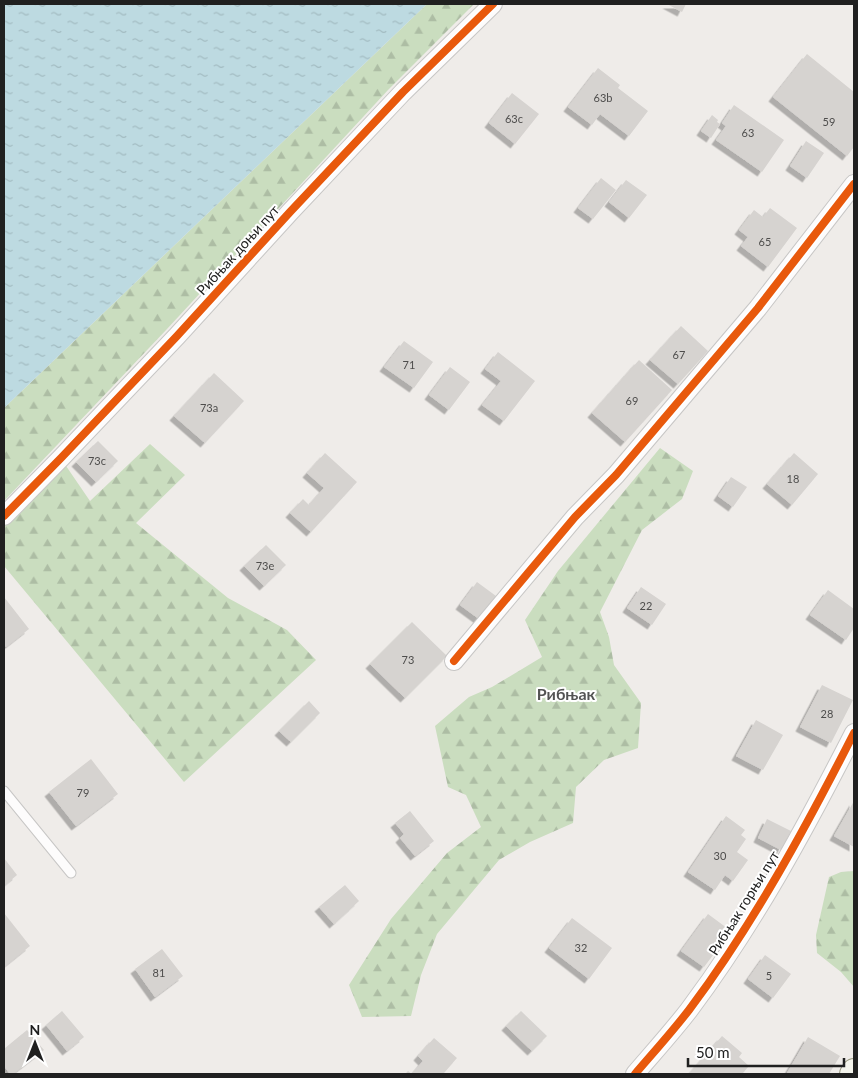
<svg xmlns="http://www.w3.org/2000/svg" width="858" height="1078" viewBox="0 0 858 1078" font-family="Lato,sans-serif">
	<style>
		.forest { fill: url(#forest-firs) }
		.water { fill: url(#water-ripples) }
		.building { fill: #d6d3d0; filter: url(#shadow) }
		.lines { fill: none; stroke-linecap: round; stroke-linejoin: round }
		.lane-casing { stroke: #c7c6c5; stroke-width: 11 }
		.street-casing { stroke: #c7c6c5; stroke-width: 20 }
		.secondary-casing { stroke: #989880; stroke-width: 26 }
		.lane { stroke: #fdfcfc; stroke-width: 9 }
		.street { stroke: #fdfcfc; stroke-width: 18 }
		.secondary { stroke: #f4f4ec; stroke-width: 24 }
		.cycleway-casing { stroke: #fff; stroke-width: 11 }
		.cycleway { stroke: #e8590c; stroke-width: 8 }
		.labels { text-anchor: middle; stroke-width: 4; stroke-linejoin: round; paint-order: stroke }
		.number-label { font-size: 11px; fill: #4e4d4c }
		.street-label { font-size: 14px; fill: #202020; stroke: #fff }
		.quarter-label { font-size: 16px; font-weight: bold; fill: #535353; stroke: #fff }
	</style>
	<defs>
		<pattern id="forest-firs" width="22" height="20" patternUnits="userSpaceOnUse" patternTransform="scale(1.25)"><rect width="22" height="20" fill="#caddbf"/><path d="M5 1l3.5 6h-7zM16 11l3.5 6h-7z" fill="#adbda4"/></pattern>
		<pattern id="water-ripples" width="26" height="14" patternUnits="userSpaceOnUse" patternTransform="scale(1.25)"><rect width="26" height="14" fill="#bddae1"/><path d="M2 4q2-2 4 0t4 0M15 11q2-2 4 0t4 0" fill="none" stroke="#a2bbc1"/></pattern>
		<filter id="shadow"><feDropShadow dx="-4.5" dy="4.5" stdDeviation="0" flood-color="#0004"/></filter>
	</defs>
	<rect width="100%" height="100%" fill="#efece9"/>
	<g class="forest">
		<polygon points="427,4 474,4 388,90 167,329 4,501 4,408"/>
		<polygon points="150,444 185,475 136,523 228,598 287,630 316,660 184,782 4,566 4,525 15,516 64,463 90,501"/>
		<polygon points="660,448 693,471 682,499 642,530 600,612 609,637 614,665 641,703 638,748 604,760 576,787 573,823 530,842 499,860 437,934 421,975 411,1016 362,1017 349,985 391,919 447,853 481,827 466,795 448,787 435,726 469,697 492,687 542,657 525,620 558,571"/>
		<polygon points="854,871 854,987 841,972 817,953 816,935 829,877 841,872"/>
	</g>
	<polygon class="water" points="4,4 427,4 4,408"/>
	<g class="building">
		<polygon points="667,4 686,4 682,12"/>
		<polygon points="807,54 854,92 854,147 847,156 773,97"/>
		<polygon points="598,68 620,85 618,88 648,111 629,136 600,114 592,125 568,107"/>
		<polygon points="512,93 539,114 515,144 489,123"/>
		<polygon points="734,105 784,140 762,172 716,140 726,126 722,123"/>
		<polygon points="712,115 718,120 717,122 720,124 711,138 701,131"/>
		<polygon points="806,141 824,153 807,178 790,166"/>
		<polygon points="601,178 616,190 593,219 578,208"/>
		<polygon points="626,180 647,195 629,218 609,202"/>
		<polygon points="770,208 797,228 768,267 741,246 748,237 739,230 754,210 763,217"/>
		<polygon points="681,326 708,351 678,384 650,360"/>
		<polygon points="404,341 433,362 414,388 384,367"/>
		<polygon points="498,352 535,381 504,421 482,405 501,381 485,369"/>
		<polygon points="639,360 672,390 625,442 592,413"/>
		<polygon points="450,367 470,382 449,410 429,395"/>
		<polygon points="214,373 244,401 205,443 174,416"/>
		<polygon points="98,441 118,461 96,482 76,462"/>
		<polygon points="325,453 357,482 311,532 290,513 303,499 309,505 324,488 307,473"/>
		<polygon points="794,453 818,474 792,505 767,484"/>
		<polygon points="731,477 747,487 733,507 718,496"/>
		<polygon points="266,545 286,565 264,586 244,566"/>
		<polygon points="477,582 496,596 479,619 460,605"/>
		<polygon points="641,587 666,604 652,625 627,608"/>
		<polygon points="828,590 854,609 854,628 846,640 810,615"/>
		<polygon points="4,597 29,629 6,647 4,644"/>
		<polygon points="412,622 447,656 405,698 370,664"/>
		<polygon points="822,685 853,700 831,743 800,727"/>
		<polygon points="309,701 320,713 291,742 279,731"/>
		<polygon points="756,720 783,735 763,770 736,756"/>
		<polygon points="91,759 118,794 76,826 49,792"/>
		<polygon points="854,801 854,847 834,836"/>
		<polygon points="410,811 434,841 415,856 400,838 404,834 395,823"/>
		<polygon points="726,816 745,830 741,835 746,839 737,852 748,860 733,881 725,875 715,890 688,872"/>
		<polygon points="767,819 791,831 781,850 758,838"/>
		<polygon points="4,858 17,875 4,886"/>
		<polygon points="345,885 359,901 334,924 319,907"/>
		<polygon points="4,913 30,946 4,967"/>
		<polygon points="708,914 731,931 704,967 681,951"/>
		<polygon points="572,918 612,948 589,979 549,948"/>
		<polygon points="162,949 183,976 155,997 135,969"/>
		<polygon points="765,955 791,974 773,998 748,979"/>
		<polygon points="62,1011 84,1037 67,1051 46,1025"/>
		<polygon points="521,1011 547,1036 532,1051 506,1026"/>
		<polygon points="27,1030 44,1050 13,1074 10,1074 4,1066 4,1049"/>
		<polygon points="722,1036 742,1053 739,1057 749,1066 742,1074 689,1074"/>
		<polygon points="808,1037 840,1056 829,1074 787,1073"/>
		<polygon points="434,1038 457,1058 443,1074 405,1074 408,1071 412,1074 423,1061 418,1056"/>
	</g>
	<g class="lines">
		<g class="lane-casing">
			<polyline id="lane" points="4,791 71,873"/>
		</g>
		<g class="street-casing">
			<g id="street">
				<polyline points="4,516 61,458 177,336 290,212 403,92 493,4"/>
				<polyline points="454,661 575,517 616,475 758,308 854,184"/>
				<path d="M635 1074C653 1053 672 1032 689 1010 754 923 805 829 854 733"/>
			</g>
		</g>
		<g class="secondary-casing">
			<polyline id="secondary" points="852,1074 854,1071"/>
		</g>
		<use href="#lane" class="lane"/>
		<use href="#street" class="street"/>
		<use href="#secondary" class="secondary"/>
		<g class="cycleway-casing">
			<g id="cycleway">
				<polyline points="4,516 61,458 177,336 290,212 403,92 493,4"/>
				<polyline points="454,661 575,517 616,475 758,308 854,184"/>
				<path d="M635 1074C653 1053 672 1032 689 1010 754 923 805 829 854 733"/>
			</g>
		</g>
		<use href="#cycleway" class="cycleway"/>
	</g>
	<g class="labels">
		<g class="number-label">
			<text x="603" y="102">63b</text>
			<text x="514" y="123">63c</text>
			<text x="829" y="126">59</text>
			<text x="748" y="137">63</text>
			<text x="765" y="246">65</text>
			<text x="679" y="359">67</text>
			<text x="409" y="369">71</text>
			<text x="632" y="405">69</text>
			<text x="209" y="412">73a</text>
			<text x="97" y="465">73c</text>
			<text x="793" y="483">18</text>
			<text x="265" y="570">73e</text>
			<text x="646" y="610">22</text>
			<text x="408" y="664">73</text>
			<text x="827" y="718">28</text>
			<text x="83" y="797">79</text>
			<text x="720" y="860">30</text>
			<text x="581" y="952">32</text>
			<text x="159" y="977">81</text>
			<text x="769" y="980">5</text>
		</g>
		<g class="street-label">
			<text transform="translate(238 250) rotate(-48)" y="5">Рибњак доњи пут</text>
			<text transform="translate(744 903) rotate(-58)" y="5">Рибњак горњи пут</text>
		</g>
		<g class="quarter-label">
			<text x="566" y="700">Рибњак</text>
		</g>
	</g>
	<rect width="858" height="1078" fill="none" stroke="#202020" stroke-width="10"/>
	<g transform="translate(35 1043)" stroke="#ffffff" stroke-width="4" paint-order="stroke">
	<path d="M0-4L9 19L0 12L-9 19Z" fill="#202020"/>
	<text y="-8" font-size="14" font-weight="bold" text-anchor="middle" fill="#202020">N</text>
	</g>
	<path d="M688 1058v8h156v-8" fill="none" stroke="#202020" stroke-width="2.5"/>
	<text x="696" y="1058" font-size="15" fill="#202020" stroke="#ffffff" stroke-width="4" paint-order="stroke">50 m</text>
</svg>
